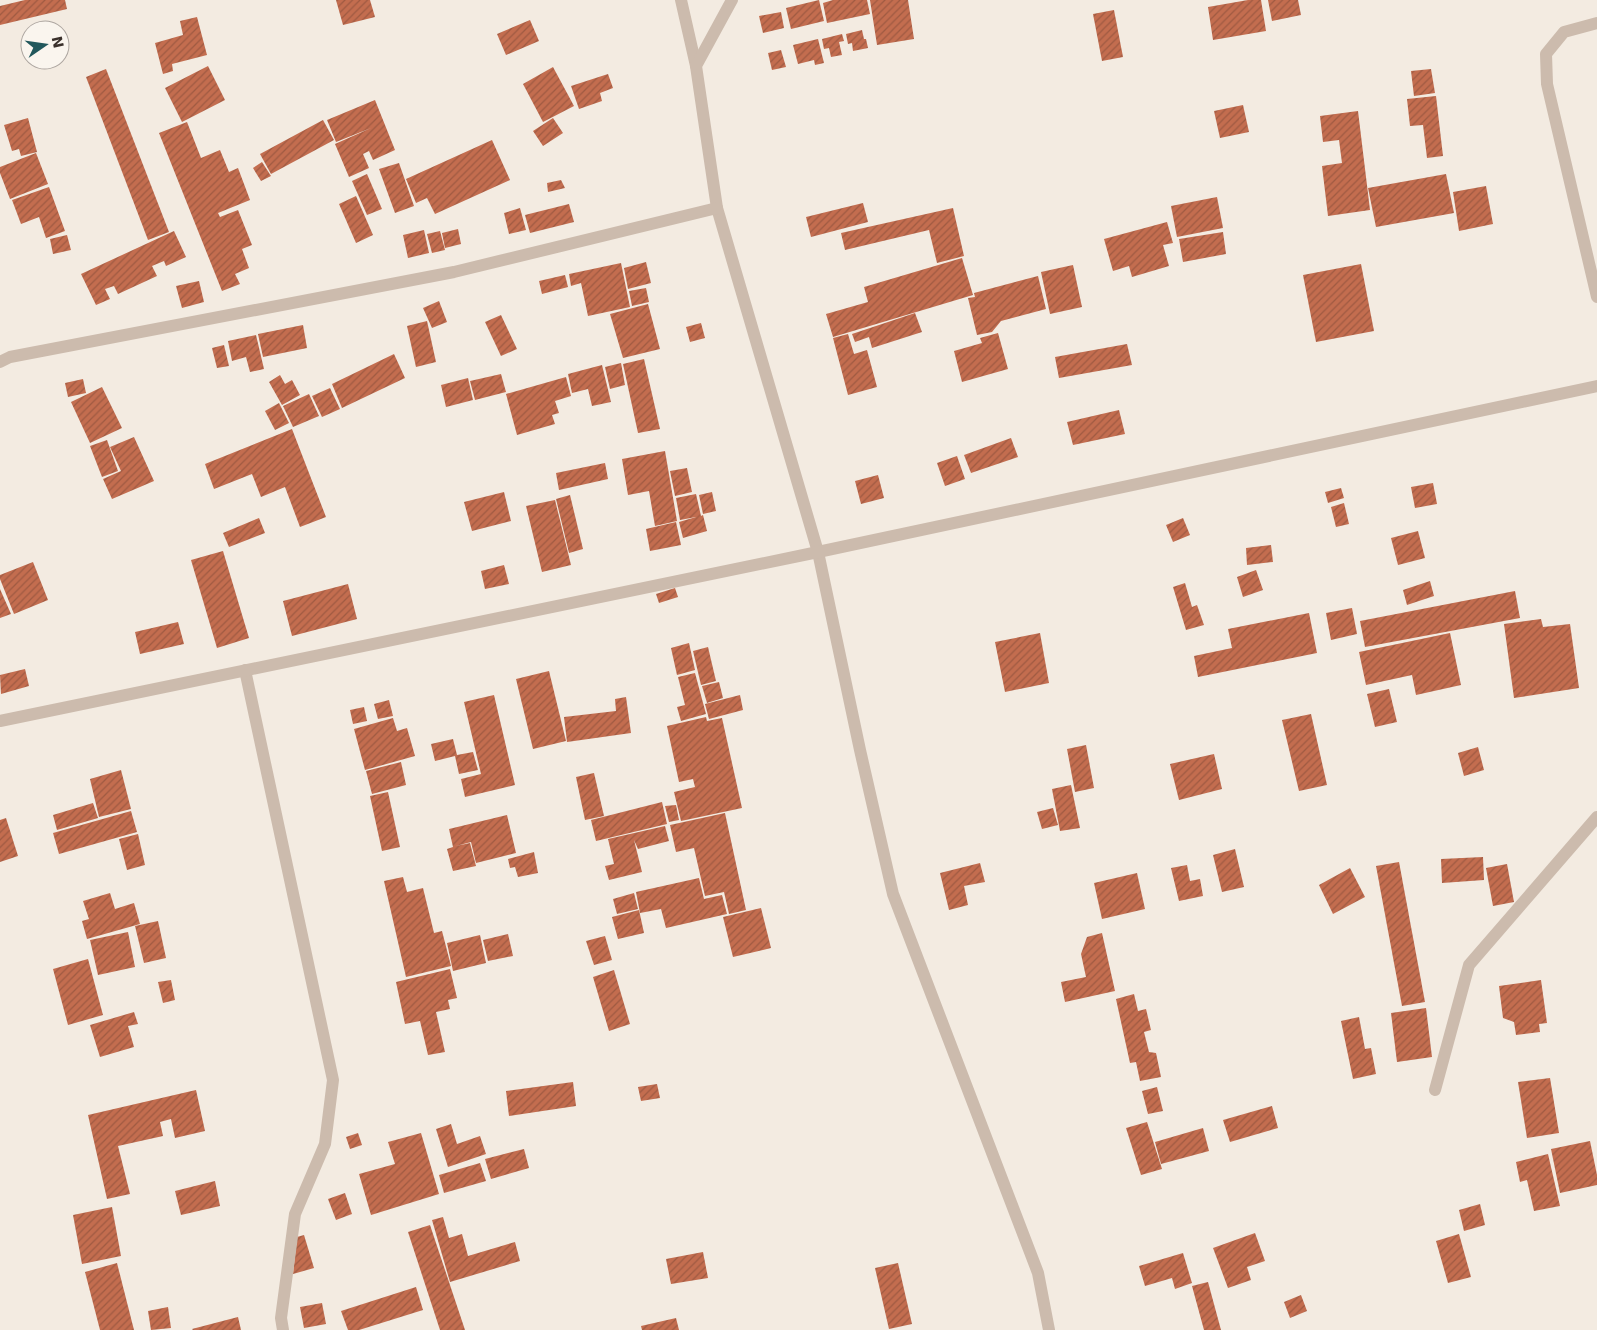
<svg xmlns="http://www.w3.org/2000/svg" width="1597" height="1330" viewBox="0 0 1597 1330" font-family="'DejaVu Sans',sans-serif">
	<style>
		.building { fill: url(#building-hatch) }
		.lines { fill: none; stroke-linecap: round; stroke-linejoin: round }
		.street { stroke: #ccbbad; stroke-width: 12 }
	</style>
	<defs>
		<pattern id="building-hatch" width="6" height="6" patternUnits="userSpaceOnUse" patternTransform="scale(1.25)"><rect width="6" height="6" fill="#c36d4f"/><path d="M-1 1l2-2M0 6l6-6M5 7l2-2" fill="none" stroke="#9f5a42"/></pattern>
	</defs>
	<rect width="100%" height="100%" fill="#f3ebe1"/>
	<g class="building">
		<polygon points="25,0 65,0 67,9 0,25 0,6"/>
		<polygon points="336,0 370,0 375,17 343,25"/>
		<polygon points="819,0 824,21 791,29 786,8"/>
		<polygon points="833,0 867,0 870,14 827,23 823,3"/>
		<polygon points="870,0 908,0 914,39 877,45"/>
		<polygon points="1248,0 1261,0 1266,31 1213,40 1208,7"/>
		<polygon points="1268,0 1298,0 1301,15 1272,21"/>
		<polygon points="1114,10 1123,57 1102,61 1093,14"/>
		<polygon points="781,12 784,28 763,33 759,16"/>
		<polygon points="197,17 207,55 172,64 173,71 163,74 155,43 183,35 180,21"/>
		<polygon points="530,20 539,41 506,55 497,34"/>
		<polygon points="862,30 864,39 866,39 868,48 853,51 852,43 848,44 846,34"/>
		<polygon points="842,34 844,41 839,42 842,55 831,57 829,48 824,49 822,39"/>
		<polygon points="818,39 824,63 815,65 814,60 798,64 793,45"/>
		<polygon points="781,50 786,67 772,70 768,53"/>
		<polygon points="208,66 225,100 182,122 165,88"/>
		<polygon points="553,67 574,106 543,122 523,84"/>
		<polygon points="106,69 169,232 148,240 86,77"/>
		<polygon points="1431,69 1435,93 1414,96 1411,71"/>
		<polygon points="608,74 613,88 600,93 602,101 579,109 571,86"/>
		<polygon points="1436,96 1443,156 1427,158 1423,125 1410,126 1407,99"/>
		<polygon points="375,100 395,150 373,160 369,151 363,154 369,168 349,177 335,144 371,128 336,142 327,120"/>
		<polygon points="1243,105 1249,132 1220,138 1214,111"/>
		<polygon points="1358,111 1370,210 1328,216 1322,166 1342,163 1339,140 1323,142 1320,116"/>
		<polygon points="28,118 37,152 21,156 19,149 12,151 4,125"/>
		<polygon points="553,118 563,133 543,146 533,131"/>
		<polygon points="323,120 334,140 271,174 260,154"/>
		<polygon points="187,122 201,158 220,150 229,172 238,168 250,200 218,213 220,217 238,210 252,245 242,249 249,268 235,274 240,284 222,291 159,133"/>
		<polygon points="492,140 510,180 435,214 427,198 416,203 406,179"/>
		<polygon points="36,153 48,184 10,199 0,173 0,167"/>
		<polygon points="262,162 271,176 261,181 253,168"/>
		<polygon points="399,163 414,206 395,213 379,169"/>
		<polygon points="367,174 382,209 367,215 352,181"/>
		<polygon points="1446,174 1454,213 1376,227 1368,188"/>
		<polygon points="561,180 565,188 548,192 547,183"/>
		<polygon points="1486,186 1493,224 1459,231 1453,192"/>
		<polygon points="49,187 65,231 46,238 39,217 21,224 12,200"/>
		<polygon points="356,196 373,235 356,243 339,204"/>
		<polygon points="1217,197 1223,228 1177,237 1171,206"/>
		<polygon points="863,203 868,222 811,237 806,217"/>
		<polygon points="569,204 574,222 530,233 525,215"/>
		<polygon points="520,208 526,230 509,234 504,213"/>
		<polygon points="953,208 964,256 937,263 929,230 845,250 841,233"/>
		<polygon points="1167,222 1173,243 1163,245 1169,266 1132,277 1129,266 1113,271 1104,239"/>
		<polygon points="458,229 461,244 445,248 442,233"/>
		<polygon points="424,230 429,253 408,258 403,235"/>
		<polygon points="174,231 186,257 166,266 164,261 152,266 157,276 118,294 114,286 105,289 110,299 96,305 81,274"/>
		<polygon points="440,231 445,250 432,253 427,234"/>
		<polygon points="1223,232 1226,254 1183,262 1179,239"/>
		<polygon points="67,235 71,250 53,254 50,239"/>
		<polygon points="962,258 973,295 833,337 826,314 868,302 864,287"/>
		<polygon points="646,262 651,283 628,289 624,268"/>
		<polygon points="621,263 630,307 588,316 581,283 571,286 569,274"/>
		<polygon points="1361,264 1374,331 1316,342 1303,275"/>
		<polygon points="1073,265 1082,307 1050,314 1041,272"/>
		<polygon points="565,275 568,287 542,294 539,281"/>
		<polygon points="1038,276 1046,309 1001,321 992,332 977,335 968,298 975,297 974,293"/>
		<polygon points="199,281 204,302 182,308 176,286"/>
		<polygon points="646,288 649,302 632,306 629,291"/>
		<polygon points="439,301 447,322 432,328 423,308"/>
		<polygon points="648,304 660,349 623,358 610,314"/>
		<polygon points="915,313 922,332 872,348 869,337 855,342 852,334"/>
		<polygon points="501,315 517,349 501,356 485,322"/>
		<polygon points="427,321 436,362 416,367 407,326"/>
		<polygon points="701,323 705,338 690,342 686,327"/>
		<polygon points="303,325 307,348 263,357 258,334"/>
		<polygon points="998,333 1008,369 962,382 954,351 982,343 980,338"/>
		<polygon points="848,334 854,354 867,350 877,387 848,395 833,338"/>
		<polygon points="256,335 264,369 250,372 246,357 232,361 228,341"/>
		<polygon points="1127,344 1132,365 1059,378 1055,357"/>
		<polygon points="224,345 229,366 217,368 212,348"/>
		<polygon points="394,354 405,378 342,408 332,384"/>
		<polygon points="644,359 660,429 638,433 623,364"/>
		<polygon points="621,363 625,385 610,389 605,367"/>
		<polygon points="602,365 611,402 592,406 588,389 572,393 568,374"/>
		<polygon points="501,374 506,392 475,400 470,381"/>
		<polygon points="280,375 285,384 292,380 300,395 282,405 269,382"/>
		<polygon points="566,377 571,396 555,401 559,413 552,415 555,424 517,435 506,394"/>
		<polygon points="468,378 473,400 446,407 441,385"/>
		<polygon points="83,379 86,393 68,397 65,383"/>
		<polygon points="102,387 122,428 90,443 71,402"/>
		<polygon points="330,388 340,409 322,417 312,396"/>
		<polygon points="309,394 319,416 293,427 283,406"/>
		<polygon points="279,403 289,423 275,430 265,411"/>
		<polygon points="1119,410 1125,434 1073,445 1067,422"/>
		<polygon points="292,429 326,517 300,527 285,487 261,497 252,474 214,489 205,464"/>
		<polygon points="134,437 154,481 112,499 103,479 121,471 110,447"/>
		<polygon points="1011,438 1018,457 971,473 964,455"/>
		<polygon points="107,440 118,471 102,477 90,446"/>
		<polygon points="665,451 677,521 655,526 649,491 628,495 622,459"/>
		<polygon points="957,456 965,479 945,486 937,463"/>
		<polygon points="605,463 608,479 559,490 556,473"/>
		<polygon points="687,468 692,492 675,496 670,471"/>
		<polygon points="878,475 884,498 861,504 855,481"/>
		<polygon points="1433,483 1437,504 1415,508 1411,487"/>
		<polygon points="1341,488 1344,498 1328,503 1325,492"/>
		<polygon points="504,492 511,521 472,531 464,502"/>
		<polygon points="712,492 716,511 703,514 699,495"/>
		<polygon points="696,494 701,516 703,515 707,531 683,538 679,522 696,517 680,520 676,498"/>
		<polygon points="570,495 583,549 569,553 556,499"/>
		<polygon points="555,500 571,565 542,572 526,506"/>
		<polygon points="1344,503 1349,524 1336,527 1331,507"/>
		<polygon points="259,518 265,533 229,547 223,533"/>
		<polygon points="1183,518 1190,535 1173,542 1166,525"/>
		<polygon points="676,522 681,545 650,551 646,529"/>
		<polygon points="1418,531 1425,558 1398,565 1391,538"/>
		<polygon points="1271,545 1273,562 1247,565 1246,548"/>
		<polygon points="223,551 249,638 217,648 191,560"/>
		<polygon points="33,562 48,600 14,614 0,579 0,575"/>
		<polygon points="504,565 509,584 485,589 481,571"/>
		<polygon points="1256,570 1263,590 1243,597 1237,577"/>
		<polygon points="1430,581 1434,596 1407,605 1403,590"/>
		<polygon points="1185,583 1192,607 1197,605 1204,625 1186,630 1173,587"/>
		<polygon points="348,584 357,619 292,636 283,601"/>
		<polygon points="675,588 678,597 659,603 656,594"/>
		<polygon points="0,589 11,614 0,618"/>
		<polygon points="1515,591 1520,618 1365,647 1360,621"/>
		<polygon points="1352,608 1357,634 1331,640 1326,613"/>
		<polygon points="1309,613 1317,653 1198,677 1194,656 1232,648 1228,629"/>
		<polygon points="1541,619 1543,627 1570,624 1579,688 1514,698 1504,624"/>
		<polygon points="178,622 184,644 140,654 135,632"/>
		<polygon points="1040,633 1049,683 1005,692 995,642"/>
		<polygon points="1450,633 1461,685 1416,695 1412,675 1366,685 1359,652"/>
		<polygon points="689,643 695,670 677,675 671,648"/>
		<polygon points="708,647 716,681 701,685 693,651"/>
		<polygon points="25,669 29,686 1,694 0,675"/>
		<polygon points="549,671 566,741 533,749 516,679"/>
		<polygon points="695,673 706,714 681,721 677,707 685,705 678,677"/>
		<polygon points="719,682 723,698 707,703 702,686"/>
		<polygon points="1389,689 1397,722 1375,727 1367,694"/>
		<polygon points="494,695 515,785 465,797 461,779 481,774 464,702"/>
		<polygon points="740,695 743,710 709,719 705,704"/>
		<polygon points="626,697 631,733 567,742 564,717 616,711 615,699"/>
		<polygon points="389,700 393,716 378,719 374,704"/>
		<polygon points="364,707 367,721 353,724 350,710"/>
		<polygon points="1311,714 1327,785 1299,791 1282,720"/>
		<polygon points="706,717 707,721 722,718 742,808 681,821 674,792 695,787 693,779 679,782 667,726"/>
		<polygon points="393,718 397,731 407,728 415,756 365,770 354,729"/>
		<polygon points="453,739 457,755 473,752 478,770 459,774 455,756 435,761 431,744"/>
		<polygon points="1086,745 1094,788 1075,792 1067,749"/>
		<polygon points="1478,747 1484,770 1464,776 1458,753"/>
		<polygon points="1214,754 1222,789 1179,800 1170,764"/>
		<polygon points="401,762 406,785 372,794 366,771"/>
		<polygon points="121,770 131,809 99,817 90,779"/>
		<polygon points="594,773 604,816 585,820 576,777"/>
		<polygon points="1071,785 1080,828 1060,831 1052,789"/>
		<polygon points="388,792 400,847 382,851 370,796"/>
		<polygon points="662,802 667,824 596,841 591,820"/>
		<polygon points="93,803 98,818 57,830 53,815"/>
		<polygon points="676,805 679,820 669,822 665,806"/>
		<polygon points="1053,808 1058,825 1042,829 1037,812"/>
		<polygon points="131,811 137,832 59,854 53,833"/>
		<polygon points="725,813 746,910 729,914 724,892 705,896 694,848 676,852 670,825"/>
		<polygon points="507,815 516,853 476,863 471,842 456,846 470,843 476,866 453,871 447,849 453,847 449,829"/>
		<polygon points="6,818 18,856 0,862 0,820"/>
		<polygon points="665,826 669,841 638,849 634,840 642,872 609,880 605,866 614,864 608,839"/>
		<polygon points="138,834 145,865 127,870 119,839"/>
		<polygon points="1235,849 1244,887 1222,892 1213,855"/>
		<polygon points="534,852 538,873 518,877 515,867 510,868 508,859"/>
		<polygon points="1483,857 1484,880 1442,883 1441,859"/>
		<polygon points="1399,862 1425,1002 1402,1006 1376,866"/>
		<polygon points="980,863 985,882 964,886 968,905 949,910 940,873"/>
		<polygon points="1507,864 1514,902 1493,906 1486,868"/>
		<polygon points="1187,865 1190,881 1200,879 1203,896 1179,901 1171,868"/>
		<polygon points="1350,868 1365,897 1333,914 1319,885"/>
		<polygon points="1137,873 1145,909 1102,919 1094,883"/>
		<polygon points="403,877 407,892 423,888 434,933 442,931 451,966 406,977 384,881"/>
		<polygon points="699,878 704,899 722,895 727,914 666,928 661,909 640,913 636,892"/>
		<polygon points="110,893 115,909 134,903 140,924 87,939 82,921 89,919 83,901"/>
		<polygon points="634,893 638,909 617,914 613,899"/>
		<polygon points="761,908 771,948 733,957 723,917"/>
		<polygon points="639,910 644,933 618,939 612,917"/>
		<polygon points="158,921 166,958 144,963 135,926"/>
		<polygon points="128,932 135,967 98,975 90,940"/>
		<polygon points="1102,933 1115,991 1065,1002 1061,982 1086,977 1081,954 1087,937"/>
		<polygon points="508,934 513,956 488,961 483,940"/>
		<polygon points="480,935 486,963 453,971 447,943"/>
		<polygon points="605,936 612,960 594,965 586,941"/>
		<polygon points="88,959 103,1015 68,1025 53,969"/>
		<polygon points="450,969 457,998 448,1000 450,1009 436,1012 445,1052 428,1055 420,1021 405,1024 396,982"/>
		<polygon points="614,970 630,1024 609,1031 593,977"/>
		<polygon points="171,980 175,1000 163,1003 158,982"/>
		<polygon points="1541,980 1547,1023 1539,1024 1540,1032 1516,1035 1514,1022 1503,1018 1499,986"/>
		<polygon points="1134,994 1138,1011 1146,1009 1151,1030 1144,1032 1149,1052 1156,1053 1161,1077 1140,1081 1136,1062 1130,1063 1116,999"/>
		<polygon points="1426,1008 1432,1057 1397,1062 1391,1013"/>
		<polygon points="134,1012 138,1024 128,1026 134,1047 100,1057 90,1025"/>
		<polygon points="1359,1017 1365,1049 1371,1048 1376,1074 1353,1079 1341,1021"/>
		<polygon points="1550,1078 1559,1133 1527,1138 1518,1082"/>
		<polygon points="573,1082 576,1106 509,1116 506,1091"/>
		<polygon points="657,1084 660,1098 641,1101 638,1087"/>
		<polygon points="1157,1087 1163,1111 1148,1114 1142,1091"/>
		<polygon points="196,1090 205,1131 175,1138 171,1119 160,1122 163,1136 118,1146 130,1194 107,1199 88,1115"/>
		<polygon points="1272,1106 1278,1128 1230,1142 1223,1120"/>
		<polygon points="1147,1122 1162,1169 1141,1175 1126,1128"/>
		<polygon points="451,1124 457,1144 480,1136 486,1154 448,1167 436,1129"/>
		<polygon points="1203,1128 1209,1151 1161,1164 1155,1142"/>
		<polygon points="358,1133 362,1145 350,1149 346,1137"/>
		<polygon points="421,1133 439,1194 371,1215 359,1174 395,1164 388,1142"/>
		<polygon points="1590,1141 1597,1175 1597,1185 1560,1193 1551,1149"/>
		<polygon points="524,1149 529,1168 491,1179 485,1159"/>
		<polygon points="1548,1154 1560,1206 1534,1211 1527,1180 1520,1182 1516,1162"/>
		<polygon points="480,1163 486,1181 444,1193 439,1175"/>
		<polygon points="215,1181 220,1206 181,1215 175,1191"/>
		<polygon points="345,1193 352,1214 336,1220 328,1199"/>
		<polygon points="1480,1204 1485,1225 1464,1231 1459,1210"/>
		<polygon points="112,1207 121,1256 82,1264 73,1215"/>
		<polygon points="443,1217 449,1238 462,1234 468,1256 515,1242 520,1261 450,1282 432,1220"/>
		<polygon points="430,1225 465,1330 440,1330 408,1232"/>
		<polygon points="1255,1233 1265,1261 1247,1267 1251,1280 1228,1288 1213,1248"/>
		<polygon points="1459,1234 1471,1277 1448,1283 1436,1241"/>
		<polygon points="304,1235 314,1268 293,1274 297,1237"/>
		<polygon points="703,1252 708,1278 671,1284 666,1259"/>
		<polygon points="1183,1253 1192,1283 1175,1289 1172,1278 1145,1286 1139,1266"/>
		<polygon points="117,1263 134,1330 100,1330 85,1272"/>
		<polygon points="898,1263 912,1324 889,1329 875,1268"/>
		<polygon points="1208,1282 1221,1330 1204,1330 1192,1286"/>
		<polygon points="416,1287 423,1310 359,1330 348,1330 341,1311"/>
		<polygon points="1301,1295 1307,1311 1290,1318 1284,1302"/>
		<polygon points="322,1303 326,1324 304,1328 300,1307"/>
		<polygon points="168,1307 171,1328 151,1330 148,1311"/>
		<polygon points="238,1317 241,1330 193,1330 192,1329"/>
		<polygon points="676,1318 679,1330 642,1330 641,1326"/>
	</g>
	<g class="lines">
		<g class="street">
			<polyline points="681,0 696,66"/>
			<polyline points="732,0 696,66 717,208 818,552 860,750 893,894 1038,1273 1049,1330"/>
			<polyline points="1597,23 1564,32 1546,54 1547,84 1597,297"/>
			<polyline points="0,362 10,357 454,272 717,208"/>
			<polyline points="245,670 333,1080 325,1144 295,1214 281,1318 283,1330"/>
			<polyline points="0,721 818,552 1597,386"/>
			<polyline points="1435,1090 1469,965 1597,817"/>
		</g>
	</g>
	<g transform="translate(45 45) rotate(77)"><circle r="24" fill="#faf5ee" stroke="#ada6a0"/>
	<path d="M0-4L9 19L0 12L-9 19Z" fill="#21575b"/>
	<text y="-8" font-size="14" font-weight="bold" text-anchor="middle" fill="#3a302b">N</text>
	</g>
</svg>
